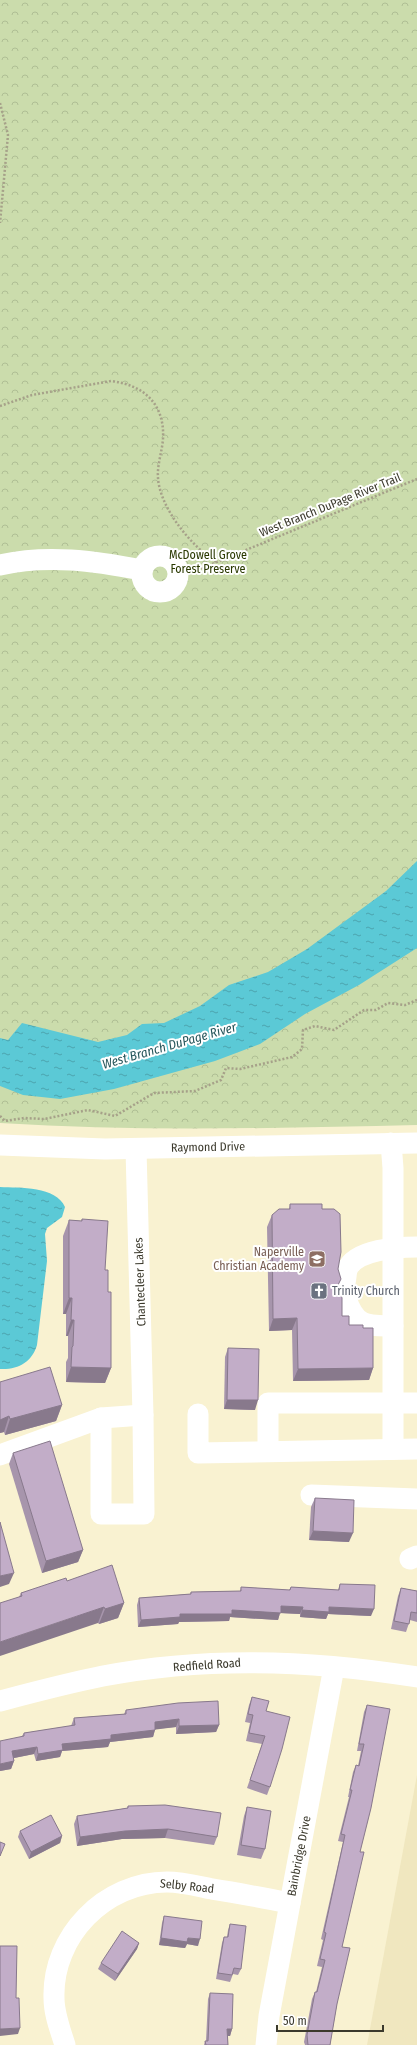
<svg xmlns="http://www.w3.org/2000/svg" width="417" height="2045" viewBox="0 0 417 2045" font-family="'Fira Sans Condensed',sans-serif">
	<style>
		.built { fill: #f0e7bf }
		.park { fill: url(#park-crowns) }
		.water { fill: url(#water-ripples) }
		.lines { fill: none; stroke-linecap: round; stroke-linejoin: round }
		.path { stroke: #a6a189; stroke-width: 2.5; stroke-dasharray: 2 2; stroke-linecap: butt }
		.minor { stroke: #fff; stroke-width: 21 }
		.wall { fill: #a795ac }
		.shaded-wall { fill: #88798c }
		.building { fill: #c2adc8; stroke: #88798c }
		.labels { text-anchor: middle; stroke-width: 4; stroke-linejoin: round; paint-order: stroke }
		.street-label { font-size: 12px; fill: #3b392c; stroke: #fff }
		.park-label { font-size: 12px; fill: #2a3900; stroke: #fff }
		.education-label { font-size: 12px; fill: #785e54; stroke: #fff; text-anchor: end }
		.worship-label { font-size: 12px; fill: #5b616d; stroke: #fff; text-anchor: start }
		.water-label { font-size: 13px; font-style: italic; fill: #25555a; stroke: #fff }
	</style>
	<defs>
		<pattern id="park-crowns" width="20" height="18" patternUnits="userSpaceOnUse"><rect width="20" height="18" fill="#cbdcac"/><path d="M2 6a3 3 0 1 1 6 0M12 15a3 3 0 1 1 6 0" fill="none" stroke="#afbe94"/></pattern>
		<pattern id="water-ripples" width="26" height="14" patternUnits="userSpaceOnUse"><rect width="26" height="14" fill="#5bc9d6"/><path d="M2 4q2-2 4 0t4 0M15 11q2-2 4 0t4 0" fill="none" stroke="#4ca4ae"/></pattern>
	</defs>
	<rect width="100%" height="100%" fill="#f9f2d1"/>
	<polygon class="built" points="417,1775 417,2045 367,2045"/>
	<path class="park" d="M0 0H417V1125C278 1128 139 1132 0 1123Z"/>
	<g class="water">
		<polygon points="417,861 417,948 359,985 305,1014 260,1044 215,1061 114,1089 60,1099 23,1095 0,1086 0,1038 8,1040 22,1023 98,1042 127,1035 142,1024 164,1023 200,1006 229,985 268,972 307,949 386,891"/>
		<path d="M0 1187C20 1188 56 1186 65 1207L62 1217 47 1228 45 1234 47 1261 37 1345C32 1362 18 1370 0 1369Z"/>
	</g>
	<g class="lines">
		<g class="path">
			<polyline points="0,103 8,135 0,223"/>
			<path d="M0 406 32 395 111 381C144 385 165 404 163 439 162 452 157 465 158 478 160 508 191 546 216 562"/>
			<polyline points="178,574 193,572 417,479"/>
			<polyline points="0,1116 5,1121 24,1118 44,1119 88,1110 115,1116 154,1093 195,1091 221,1080 226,1068 240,1069 292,1057 302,1049 303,1030 315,1026 334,1030 364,1010 376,1010 388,1003 405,1005 417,1000"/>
		</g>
		<g class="minor">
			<circle cx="160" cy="574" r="18"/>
			<path d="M0 565C47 554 95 561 142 570"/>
			<polyline points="391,1143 393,1168 393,1449"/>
			<polyline points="0,1145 105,1149 417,1143"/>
			<path d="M345 1283C346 1279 346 1274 347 1270 355 1249 399 1247 417 1247"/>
			<path d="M346 1298C355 1326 366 1326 393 1326"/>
			<polyline points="198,1414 198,1453 417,1449"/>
			<polyline points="101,1418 101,1514 144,1514 143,1415"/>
			<polyline points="268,1451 268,1403 417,1403"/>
			<polyline points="0,1455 101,1418 143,1415 136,1149"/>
			<polyline points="311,1495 417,1499"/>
			<polyline points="410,1559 417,1556"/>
			<path d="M0 1701C34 1692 68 1683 103 1676 207 1656 313 1660 417 1677"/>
			<path d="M65 2045C60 2029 54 2014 54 1998 52 1936 105 1882 167 1882 182 1882 197 1886 212 1889 238 1893 264 1898 290 1903"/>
			<polyline points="266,2045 269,2016 334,1667"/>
		</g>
	</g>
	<g class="wall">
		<polygon points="290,1204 322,1209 338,1269 339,1285 342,1316 349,1325 363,1328 373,1368 369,1380 293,1381 292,1330 269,1331 267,1227 272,1215 289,1209"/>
		<polygon points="82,1219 105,1270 108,1292 111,1368 105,1383 66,1382 66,1362 68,1358 68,1336 66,1336 66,1314 63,1314 63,1236 69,1220 81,1221"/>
		<polygon points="228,1348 255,1410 224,1409 225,1357"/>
		<polygon points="0,1382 62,1405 56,1421 5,1435 4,1432 0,1433"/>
		<polygon points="13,1453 83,1550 78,1562 42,1573 9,1464"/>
		<polygon points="315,1498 349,1542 309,1540 311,1507"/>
		<polygon points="67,1581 124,1603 118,1618 99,1624 98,1623 19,1597 21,1593"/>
		<polygon points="340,1584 371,1616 328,1614 326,1619 300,1617 300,1614 280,1613 278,1620 230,1617 229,1621 179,1622 178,1624 138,1627 137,1605 139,1598 190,1594 191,1592 240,1591 241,1587 289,1590 291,1587 338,1590"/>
		<polygon points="401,1588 417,1591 417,1622 410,1620 406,1632 391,1629 398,1596"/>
		<polygon points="252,1697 266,1711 270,1787 267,1795 247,1788 262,1744 246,1741 250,1723 245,1722 249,1705"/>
		<polygon points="367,1705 360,1852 342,1947 337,2004 330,2045 305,2045 304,2042 312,1999 315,1992 316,1992 322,1967 317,1966 323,1940 321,1939 343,1842 338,1841 349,1797 348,1797 353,1772 356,1765 358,1766 361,1751 357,1751 364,1712"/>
		<polygon points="126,1710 219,1725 216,1732 176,1734 176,1727 155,1729 153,1737 110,1742 108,1747 62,1751 60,1757 36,1761 34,1754 14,1758 14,1761 11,1769 0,1771 22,1736 24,1733 71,1726 74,1718 124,1714"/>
		<polygon points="128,1806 217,1837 214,1845 165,1838 122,1839 77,1846 74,1824 77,1816 127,1808"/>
		<polygon points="247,1807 265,1849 261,1859 237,1855 244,1816"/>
		<polygon points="20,1831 62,1836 60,1843 29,1859 18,1837"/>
		<polygon points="164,1916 198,1946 187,1944 185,1948 159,1945 162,1923"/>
		<polygon points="230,1924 241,1969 238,1975 233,1974 230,1982 216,1979 222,1943 224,1937 227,1937 228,1930"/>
		<polygon points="139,1943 137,1949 115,1981 98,1969 101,1963"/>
		<polygon points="210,1993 232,2029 230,2036 228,2036 228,2045 204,2045 205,2041 206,2041 208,1999"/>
	</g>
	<g class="shaded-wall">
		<polygon points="69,1298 72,1298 66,1314 63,1314"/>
		<polygon points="297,1318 292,1330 269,1331 273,1319"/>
		<polygon points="71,1320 74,1320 68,1336 66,1336"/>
		<polygon points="71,1367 111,1368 105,1383 66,1382"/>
		<polygon points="373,1368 369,1380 293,1381 298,1369"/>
		<polygon points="227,1400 258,1400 255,1410 224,1409"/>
		<polygon points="62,1405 56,1421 5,1435 10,1419"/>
		<polygon points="9,1416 4,1432 0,1433 0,1420"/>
		<polygon points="313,1531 353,1533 349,1542 309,1540"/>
		<polygon points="83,1550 78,1562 42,1573 46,1561"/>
		<polygon points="14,1573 9,1584 0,1587 0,1576"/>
		<polygon points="124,1603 118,1618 99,1624 105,1609"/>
		<polygon points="281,1606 303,1607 300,1614 280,1613 278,1620 230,1617 229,1621 179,1622 178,1624 138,1627 141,1620 180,1614"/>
		<polygon points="104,1607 98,1623 0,1656 0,1642"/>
		<polygon points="329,1607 374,1609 371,1616 328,1614 326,1619 300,1617 302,1610"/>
		<polygon points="179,1719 176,1727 152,1730 155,1722"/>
		<polygon points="219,1725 216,1732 176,1734 179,1726"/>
		<polygon points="155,1730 153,1737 110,1742 108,1747 62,1751 60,1757 36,1761 38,1754 62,1744 111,1735"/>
		<polygon points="37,1747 34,1754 9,1759 12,1751"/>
		<polygon points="14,1761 11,1769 0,1771 0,1764"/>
		<polygon points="168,1829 165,1838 122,1839 77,1846 80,1837 125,1831"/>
		<polygon points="62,1836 60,1843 29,1859 31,1852"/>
		<polygon points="161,1938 188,1938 200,1939 198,1946 187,1944 185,1948 159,1945"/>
		<polygon points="139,1943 137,1949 115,1981 118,1974"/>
		<polygon points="20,2028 18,2034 0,2036 0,2029"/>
		<polygon points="227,2029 232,2029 230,2036 225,2036"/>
	</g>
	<g class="building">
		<polygon points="290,1204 322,1204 322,1209 334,1209 340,1214 341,1252 338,1269 341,1279 338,1285 342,1298 342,1316 349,1316 349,1325 363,1325 363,1328 373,1328 373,1368 298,1369 297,1318 273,1319 272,1215 279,1209 290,1209"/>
		<polygon points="82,1219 108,1221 105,1270 108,1270 108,1292 111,1292 111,1368 71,1367 72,1347 73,1346 74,1320 71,1320 72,1298 69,1298 69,1220 82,1221"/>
		<polygon points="228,1348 259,1349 258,1400 227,1400"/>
		<polygon points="50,1367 62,1405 10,1419 9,1416 0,1420 0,1382"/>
		<polygon points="50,1441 83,1550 46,1561 13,1453"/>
		<polygon points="315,1498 354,1500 353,1533 313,1531"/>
		<polygon points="0,1522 14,1573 0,1576"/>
		<polygon points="112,1565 124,1603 105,1609 104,1607 0,1642 0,1603 22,1596 21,1593 66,1578 67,1581"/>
		<polygon points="340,1584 375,1585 374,1609 329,1607 329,1612 302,1610 303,1607 281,1606 281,1613 232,1610 232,1614 180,1614 180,1617 141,1620 139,1598 191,1594 191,1592 241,1591 241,1587 290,1590 291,1587 339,1590"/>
		<polygon points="401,1588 417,1591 417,1613 411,1612 409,1624 394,1621"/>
		<polygon points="252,1697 269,1701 266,1711 290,1717 282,1749 270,1787 250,1780 265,1736 249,1733 253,1715 248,1714"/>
		<polygon points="218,1701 219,1725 179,1726 179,1719 155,1722 155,1730 111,1735 111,1739 62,1744 63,1750 38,1754 37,1747 12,1751 14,1761 0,1764 0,1741 24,1736 24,1733 75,1725 74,1718 126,1714 126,1710 178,1703"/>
		<polygon points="367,1705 390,1709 371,1808 360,1852 364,1852 342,1947 350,1948 337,2004 330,2045 308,2045 307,2035 315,1992 317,1992 325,1960 320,1959 326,1933 324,1932 345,1835 341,1834 352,1790 350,1790 356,1765 359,1766 364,1744 359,1744"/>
		<polygon points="165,1805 221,1813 217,1837 168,1829 125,1831 80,1837 77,1816 128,1808 128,1806"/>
		<polygon points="247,1807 271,1811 265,1849 241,1845"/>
		<polygon points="51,1815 62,1836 31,1852 20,1831"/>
		<polygon points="0,1842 5,1844 0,1856"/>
		<polygon points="164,1916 202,1921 200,1939 188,1938 187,1942 161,1938"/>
		<polygon points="230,1924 246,1926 241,1969 234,1968 232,1975 218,1973 224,1937 228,1937"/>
		<polygon points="122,1931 139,1943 118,1974 101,1963"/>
		<polygon points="0,1946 17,1946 16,1998 19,1998 20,2028 0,2029"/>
		<polygon points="210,1993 233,1994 232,2029 227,2029 228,2045 206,2045 205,2041 208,2041"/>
	</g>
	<defs>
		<g id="school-square" transform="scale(0.9)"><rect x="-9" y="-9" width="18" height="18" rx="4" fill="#8d6e63" stroke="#fff"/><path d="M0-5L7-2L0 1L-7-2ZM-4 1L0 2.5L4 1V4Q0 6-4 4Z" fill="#fff"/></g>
		<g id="church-square" transform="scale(0.9)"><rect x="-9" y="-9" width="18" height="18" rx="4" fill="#6b7280" stroke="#fff"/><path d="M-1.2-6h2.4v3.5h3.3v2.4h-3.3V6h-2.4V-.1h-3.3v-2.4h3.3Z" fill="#fff"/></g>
	</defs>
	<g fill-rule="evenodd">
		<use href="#school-square" x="317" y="1259"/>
		<use href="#church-square" x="319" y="1291"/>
	</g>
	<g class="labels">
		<g class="street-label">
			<text transform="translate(330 505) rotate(-22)" y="4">West Branch DuPage River Trail</text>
			<text transform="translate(208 1147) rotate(-1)" y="4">Raymond Drive</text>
			<text transform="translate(140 1282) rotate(-92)" y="4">Chantecleer Lakes</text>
			<text transform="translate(207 1665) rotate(-4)" y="4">Redfield Road</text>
			<text transform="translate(299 1856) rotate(-79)" y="4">Bainbridge Drive</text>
			<text transform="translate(187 1886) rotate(6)" y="4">Selby Road</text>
		</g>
		<g class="park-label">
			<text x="208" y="559">McDowell Grove<tspan x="208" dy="14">Forest Preserve</tspan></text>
		</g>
		<g class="education-label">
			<text x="304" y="1256">Naperville<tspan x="304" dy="14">Christian Academy</tspan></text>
		</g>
		<g class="worship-label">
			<text x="332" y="1295">Trinity Church</text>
		</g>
		<g class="water-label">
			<text transform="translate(169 1045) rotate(-16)" y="5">West Branch DuPage River</text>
		</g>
	</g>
	<path d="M277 2025v6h106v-6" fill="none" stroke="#3b392c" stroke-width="2"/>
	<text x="283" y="2025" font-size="12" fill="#3b392c" stroke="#ffffff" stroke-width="3" paint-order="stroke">50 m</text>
</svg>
